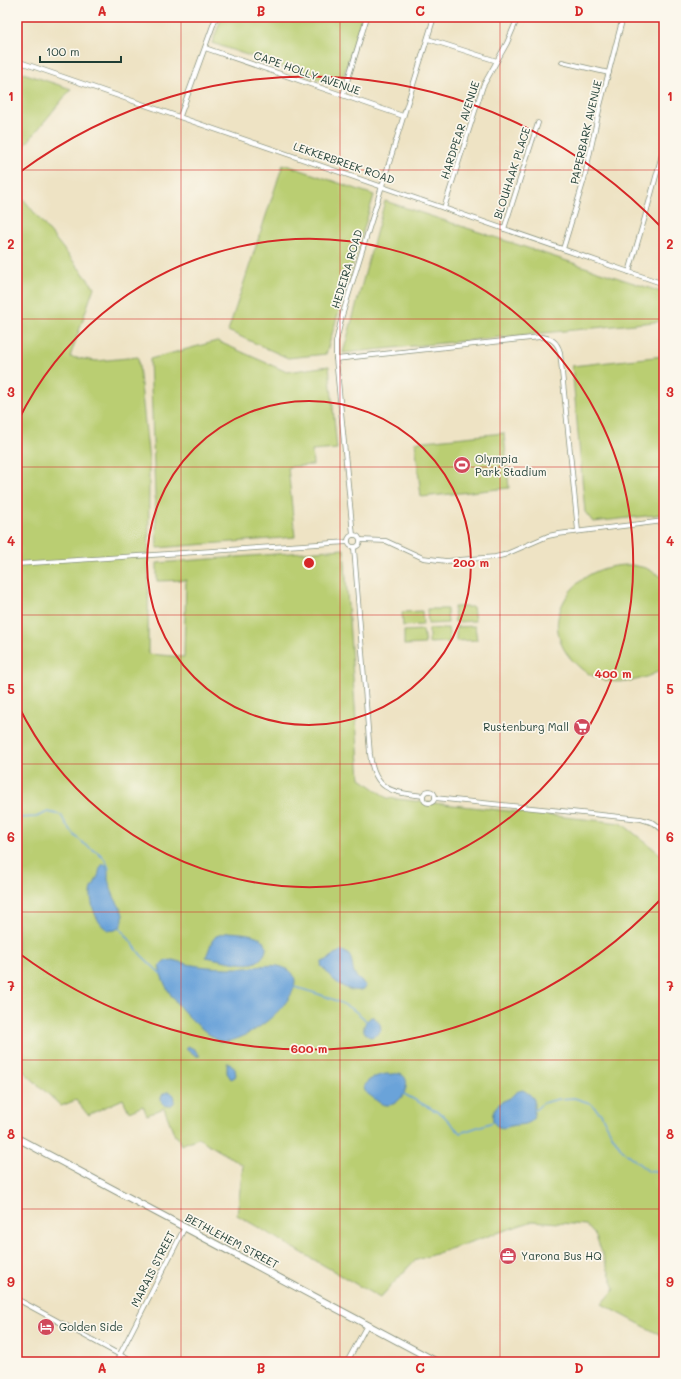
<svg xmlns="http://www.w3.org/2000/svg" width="681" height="1379" viewBox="0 0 681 1379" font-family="Mali,sans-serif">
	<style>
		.green { fill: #bace72; stroke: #6c8653 }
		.water { fill: #6aa3d9; stroke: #447086 }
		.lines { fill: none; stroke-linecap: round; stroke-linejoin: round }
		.stream { stroke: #6aa3d9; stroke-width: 1.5 }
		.street-casing { stroke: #86907c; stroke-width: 5.5 }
		.secondary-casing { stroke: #86907c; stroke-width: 8 }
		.street { stroke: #fff; stroke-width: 4 }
		.secondary { stroke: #fff; stroke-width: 6 }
		.grid { fill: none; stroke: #d62828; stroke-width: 1; stroke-opacity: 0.55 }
		.ring { fill: none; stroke: #d62828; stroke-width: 2 }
		.labels { text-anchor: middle; stroke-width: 3.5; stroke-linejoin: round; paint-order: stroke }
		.street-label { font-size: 11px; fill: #1f3d34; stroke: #fbf7ec }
		.poi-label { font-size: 11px; fill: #1f3d34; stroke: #fbf7ec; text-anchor: start }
		.centre { fill: #d62828; stroke: #fbf7ec; stroke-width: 2 }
		.ring-label { font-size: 12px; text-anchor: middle; font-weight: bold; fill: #d62828; stroke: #fbf7ec; stroke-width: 3.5; stroke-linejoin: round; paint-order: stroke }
		.neatline { fill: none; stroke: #d62828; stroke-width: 1.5 }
		.grid-label { font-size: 13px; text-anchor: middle; font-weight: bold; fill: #d62828 }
	</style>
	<rect width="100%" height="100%" fill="#fbf7ec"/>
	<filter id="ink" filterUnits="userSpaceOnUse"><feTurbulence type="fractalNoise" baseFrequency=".025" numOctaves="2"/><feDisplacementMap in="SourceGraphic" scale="8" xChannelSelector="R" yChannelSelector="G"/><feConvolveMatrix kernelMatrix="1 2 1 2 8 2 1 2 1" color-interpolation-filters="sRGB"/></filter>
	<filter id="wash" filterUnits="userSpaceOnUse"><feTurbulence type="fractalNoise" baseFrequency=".012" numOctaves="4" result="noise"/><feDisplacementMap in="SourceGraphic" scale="16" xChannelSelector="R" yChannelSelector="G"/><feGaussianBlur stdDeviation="0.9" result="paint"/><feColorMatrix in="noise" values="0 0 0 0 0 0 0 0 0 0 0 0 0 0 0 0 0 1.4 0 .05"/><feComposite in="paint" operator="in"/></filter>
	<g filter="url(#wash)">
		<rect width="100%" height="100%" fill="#eee3c4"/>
		<g class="green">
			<polygon points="222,17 362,17 340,87 212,43"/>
			<polygon points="17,71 71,89 17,155"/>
			<polygon points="283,164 374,195 326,354 288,358 228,331"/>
			<polygon points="17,191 94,287 70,357 97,361 138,357 149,461 148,654 184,657 186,580 157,581 157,563 344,549 360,778 387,798 621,823 664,857 664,1337 602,1304 615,1289 596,1236 586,1225 533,1221 414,1261 380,1298 237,1215 243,1165 198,1138 181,1145 177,1136 175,1136 164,1108 147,1115 143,1106 129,1112 123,1099 88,1115 76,1100 61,1106 20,1068 17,1064"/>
			<polygon points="385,201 664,293 664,321 343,353"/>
			<polygon points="217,341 287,372 329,366 337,449 312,451 313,465 288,467 295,537 157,548 150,359"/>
			<polygon points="664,356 664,514 593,522 585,512 572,366"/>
			<polygon points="504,433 509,488 421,497 415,442"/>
			<path d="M632 565 646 568 664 578V668C635 687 597 688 573 661 565 653 559 642 558 631 556 622 559 613 562 605 575 577 602 564 632 565Z"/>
			<polygon points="454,607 473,607 475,621 455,622"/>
			<polygon points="427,609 447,609 448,623 428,624"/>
			<polygon points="422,611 423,625 403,626 402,612"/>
			<polygon points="475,626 477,640 456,641 456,627"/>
			<polygon points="448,628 450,642 429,643 429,629"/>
			<polygon points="423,630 425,644 404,645 404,631"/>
		</g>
		<g class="water">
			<path d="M103 864 106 865C109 870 108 873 108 879 109 884 111 889 113 894 115 901 123 909 123 916 124 926 115 935 105 928 96 922 90 903 91 892 92 886 95 883 97 878 100 873 98 869 103 864Z"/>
			<path d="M229 932C240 933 273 933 265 953 263 957 259 961 254 963 244 966 217 959 206 957L212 941 216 936Z"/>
			<path d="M342 951C355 955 350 965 355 975 358 980 363 982 366 986L364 989C352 994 338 985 330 976 327 973 325 969 321 966L322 962 329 959 334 954Z"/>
			<path d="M173 960C196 968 220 968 245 968 259 967 273 962 287 969 319 986 247 1047 220 1041 214 1040 194 1022 189 1017 175 1003 162 985 159 966L164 961Z"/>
			<path d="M371 1017H374L380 1024 381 1029C379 1034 376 1036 370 1037 360 1032 363 1023 371 1017Z"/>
			<polygon points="188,1046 194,1049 200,1056 196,1056 186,1048"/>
			<polygon points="227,1063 230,1063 235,1069 236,1075 235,1077 231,1079 227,1073"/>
			<path d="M387 1074C392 1075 397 1072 402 1075 415 1081 398 1117 377 1101 375 1100 374 1098 372 1097 367 1093 364 1093 364 1085 370 1078 378 1075 387 1074Z"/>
			<path d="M523 1090C526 1092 530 1094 533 1098 535 1101 534 1103 534 1106 534 1113 536 1118 529 1122 523 1126 517 1124 511 1126 506 1127 504 1129 499 1127 489 1123 492 1109 499 1104 502 1101 506 1100 510 1098 514 1094 516 1091 523 1090Z"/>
			<circle cx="168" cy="1099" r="7"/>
		</g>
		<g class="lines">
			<g class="stream">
				<path d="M17 818 36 817 48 812 61 815C66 826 73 835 83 843 96 853 103 851 109 869"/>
				<polyline points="120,927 141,955 161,974"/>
				<path d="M294 987C317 993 352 1003 367 1022"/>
				<polyline points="402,1093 443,1115 460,1133 493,1122"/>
				<polyline points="535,1110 543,1103 559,1099 574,1098 590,1103 601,1114 611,1133 622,1150 648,1171 655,1172 664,1172"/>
			</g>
		</g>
	</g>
	<g filter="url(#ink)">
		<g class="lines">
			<g class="street-casing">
				<g id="street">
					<polyline points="121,17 128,19 136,17"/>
					<polyline points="428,39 497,61"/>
					<polyline points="205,48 403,116"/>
					<polyline points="17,61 664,284"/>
					<polyline points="562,62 609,73"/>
					<polyline points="343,95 367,17"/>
					<polyline points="180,116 216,17"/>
					<polyline points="444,208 483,86 507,43 518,17"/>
					<polyline points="504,229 538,123"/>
					<polyline points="563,249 584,180 600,106 623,17"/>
					<polyline points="629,272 645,217 664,147"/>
					<path d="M336 359 541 337C552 338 557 342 560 352L578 531"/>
					<circle cx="354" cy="541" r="6"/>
					<polyline points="353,535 336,359 336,342 342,316 434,17"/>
					<polyline points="360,540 386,541 423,558 446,561 495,557 504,555 548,536 558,534 664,521"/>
					<path d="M354 548 370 754C374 791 392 792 423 796"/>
					<polyline points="17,564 348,542"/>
					<circle cx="429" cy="797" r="6"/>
					<polyline points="435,798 641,819 654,823 664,831"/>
					<polyline points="17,1299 133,1362"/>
					<polyline points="116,1362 185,1227"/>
					<polyline points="347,1362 367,1325"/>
				</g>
			</g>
			<g class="secondary-casing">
				<polyline id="secondary" points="17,1138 437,1362"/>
			</g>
			<use href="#street" class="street"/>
			<use href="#secondary" class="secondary"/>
		</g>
	</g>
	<path class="grid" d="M181 17V1362M340 17V1362M500 17V1362M17 170H664M17 319H664M17 467H664M17 615H664M17 764H664M17 912H664M17 1060H664M17 1209H664"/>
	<g class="ring">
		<circle cx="309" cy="563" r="162"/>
		<path d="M18 421A324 324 0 1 1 18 705"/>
		<path d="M662 898A486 486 0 0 1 20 954M20 172A486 486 0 0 1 662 228"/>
	</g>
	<defs>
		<g id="stadium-disc" transform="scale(0.9)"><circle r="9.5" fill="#d1495b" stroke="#fbf7ec"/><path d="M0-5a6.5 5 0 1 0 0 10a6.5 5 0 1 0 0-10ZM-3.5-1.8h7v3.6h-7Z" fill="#fff"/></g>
		<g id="supermarket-disc" transform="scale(0.9)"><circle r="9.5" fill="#d1495b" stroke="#fbf7ec"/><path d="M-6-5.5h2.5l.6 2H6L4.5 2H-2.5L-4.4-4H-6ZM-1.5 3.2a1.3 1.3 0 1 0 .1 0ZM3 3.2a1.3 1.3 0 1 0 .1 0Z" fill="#fff"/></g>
		<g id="office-disc" transform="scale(0.9)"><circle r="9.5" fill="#d1495b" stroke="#fbf7ec"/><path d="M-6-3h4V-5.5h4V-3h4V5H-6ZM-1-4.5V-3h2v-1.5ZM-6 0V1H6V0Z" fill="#fff"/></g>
		<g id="hotel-disc" transform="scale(0.9)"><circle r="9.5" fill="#d1495b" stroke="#fbf7ec"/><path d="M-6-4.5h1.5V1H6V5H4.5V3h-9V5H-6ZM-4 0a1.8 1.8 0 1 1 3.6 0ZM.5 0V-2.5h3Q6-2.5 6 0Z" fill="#fff"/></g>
	</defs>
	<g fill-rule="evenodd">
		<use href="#stadium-disc" x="462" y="465"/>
		<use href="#supermarket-disc" x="582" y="727"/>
		<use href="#office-disc" x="508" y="1256"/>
		<use href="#hotel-disc" x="46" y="1327"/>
	</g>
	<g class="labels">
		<g class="street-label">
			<text transform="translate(307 73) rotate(19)" y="4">CAPE HOLLY AVENUE</text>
			<text transform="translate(460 130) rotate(-72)" y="4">HARDPEAR AVENUE</text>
			<text transform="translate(586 132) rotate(-77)" y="4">PAPERBARK AVENUE</text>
			<text transform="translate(344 163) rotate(19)" y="4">LEKKERBREEK ROAD</text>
			<text transform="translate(512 173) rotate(-72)" y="4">BLOUHAAK PLACE</text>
			<text transform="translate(347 269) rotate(-73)" y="4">HEDEIRA ROAD</text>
			<text transform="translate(232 1241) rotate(28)" y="4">BETHLEHEM STREET</text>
			<text transform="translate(153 1269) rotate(-63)" y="4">MARAIS STREET</text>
		</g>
		<g class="poi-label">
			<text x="475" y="463">Olympia<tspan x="475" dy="13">Park Stadium</tspan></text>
			<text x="569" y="731" text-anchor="end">Rustenburg Mall</text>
			<text x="521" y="1260">Yarona Bus HQ</text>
			<text x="59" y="1331">Golden Side</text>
		</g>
	</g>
	<circle cx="309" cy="563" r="6" class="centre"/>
	<g class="ring-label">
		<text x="471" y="567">200 m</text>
		<text x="613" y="678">400 m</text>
		<text x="309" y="1053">600 m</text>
	</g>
	<rect width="681" height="1379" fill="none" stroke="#fbf7ec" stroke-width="44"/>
	<path d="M40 56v6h81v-6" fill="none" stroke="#1f3d34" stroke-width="2"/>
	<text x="46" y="56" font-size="12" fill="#1f3d34" stroke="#fbf7ec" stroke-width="3" paint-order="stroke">100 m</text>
	<rect x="22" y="22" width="637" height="1335" class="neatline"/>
	<g class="grid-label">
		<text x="102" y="16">A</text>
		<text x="261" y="16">B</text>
		<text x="420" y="16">C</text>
		<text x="579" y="16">D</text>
		<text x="11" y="101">1</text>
		<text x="670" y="101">1</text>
		<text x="11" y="249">2</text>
		<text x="670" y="249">2</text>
		<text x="11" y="397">3</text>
		<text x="670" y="397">3</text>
		<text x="11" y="546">4</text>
		<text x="670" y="546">4</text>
		<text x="11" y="694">5</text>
		<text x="670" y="694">5</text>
		<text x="11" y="842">6</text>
		<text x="670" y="842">6</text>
		<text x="11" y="991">7</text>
		<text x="670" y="991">7</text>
		<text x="11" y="1139">8</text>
		<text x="670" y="1139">8</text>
		<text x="11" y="1287">9</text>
		<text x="670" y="1287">9</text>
		<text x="102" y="1373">A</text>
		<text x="261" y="1373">B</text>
		<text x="420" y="1373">C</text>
		<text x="579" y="1373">D</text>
	</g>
</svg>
